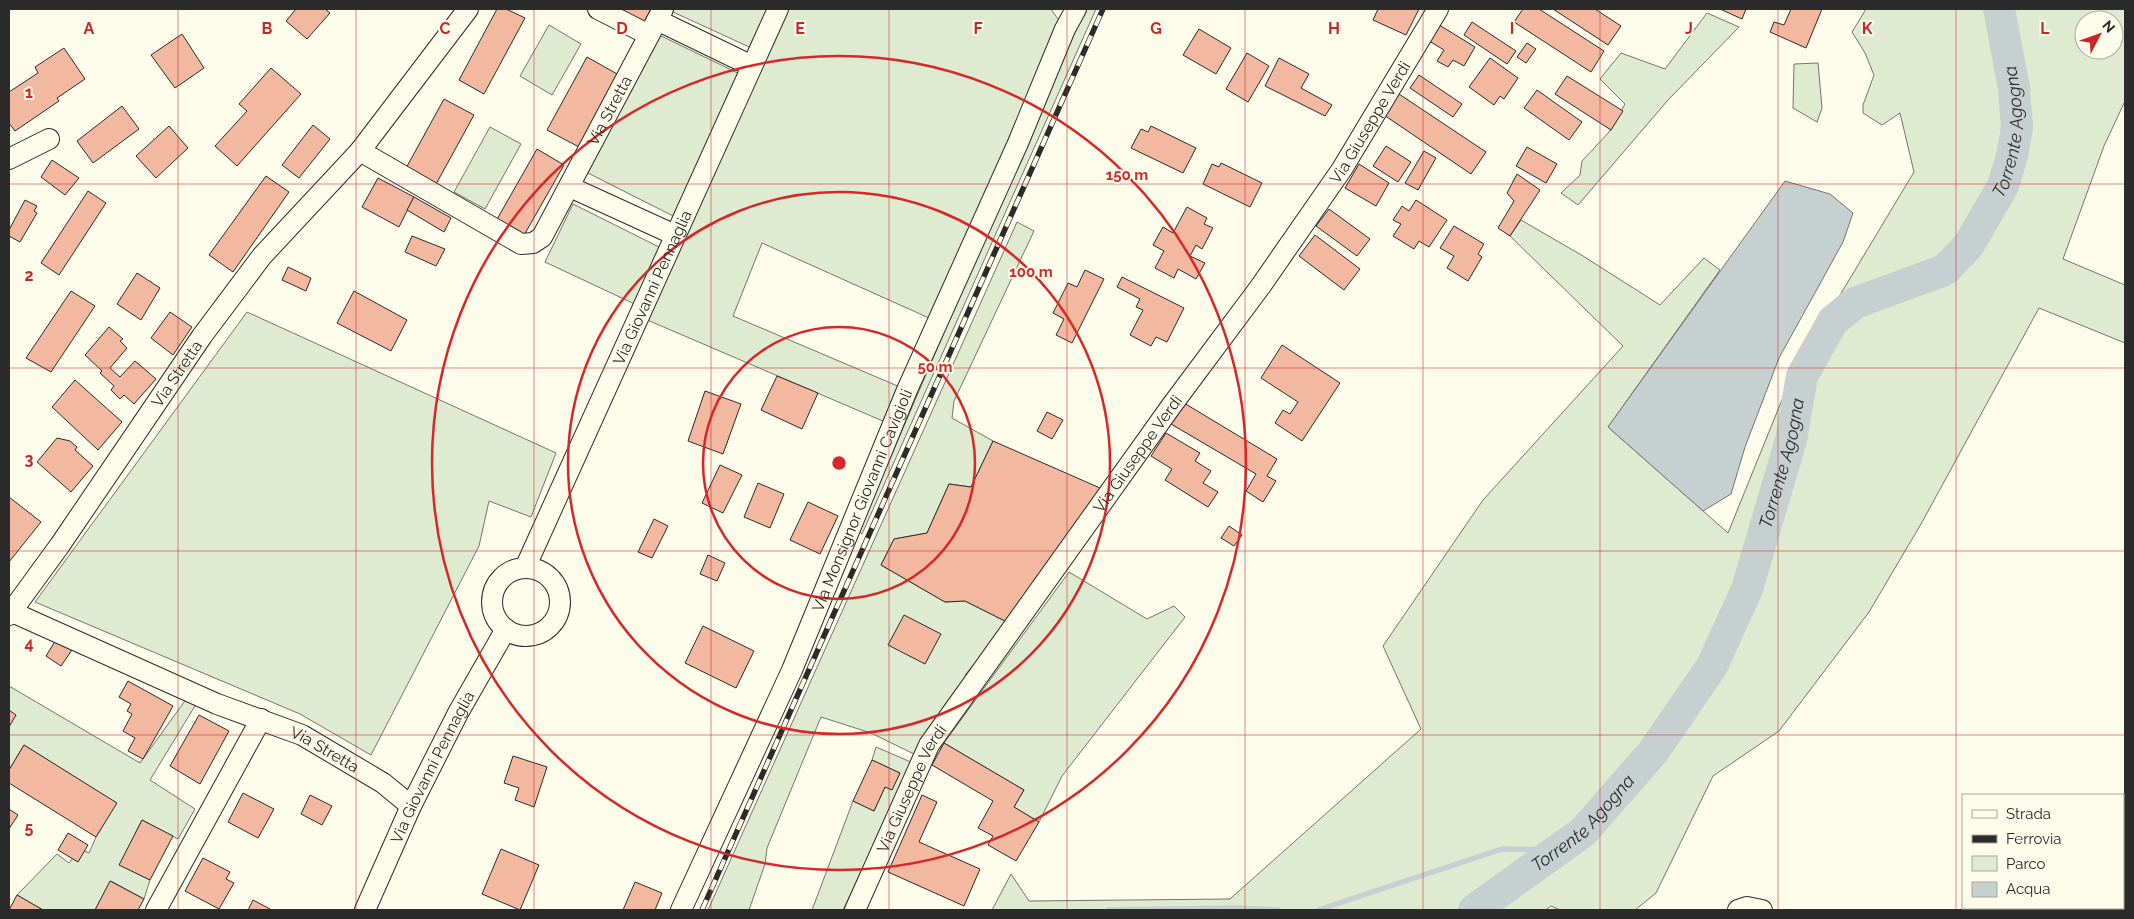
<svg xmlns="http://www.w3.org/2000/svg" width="2134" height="919" viewBox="0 0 2134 919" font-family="Raleway,sans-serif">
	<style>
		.green { fill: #deebd1; stroke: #74746e; fill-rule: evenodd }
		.water { fill: #c7d0d0; stroke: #74746e }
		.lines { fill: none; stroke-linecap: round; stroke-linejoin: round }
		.stream { stroke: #c7d0d0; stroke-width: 5.5 }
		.river { stroke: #c7d0d0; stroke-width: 32 }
		.building { fill: #f2b8a0; stroke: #2b2b2b }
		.minor-casing { stroke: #2b2b2b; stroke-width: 22 }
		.minor { stroke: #fdfbea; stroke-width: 20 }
		.rail-casing { stroke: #2b2b2b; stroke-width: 5.5 }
		.rail { stroke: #fdfbea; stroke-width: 4; stroke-dasharray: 11; stroke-linecap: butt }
		.grid { fill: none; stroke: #c62828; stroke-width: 1; stroke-opacity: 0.55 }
		.ring { fill: none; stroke: #d62828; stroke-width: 2.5 }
		.labels { text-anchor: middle; stroke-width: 4; stroke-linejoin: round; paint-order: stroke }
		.street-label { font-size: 16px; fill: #2b2b2b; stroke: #fdfbea }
		.water-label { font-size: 18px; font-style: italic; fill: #2b2b2b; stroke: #fdfbea }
		.grid-label { font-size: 16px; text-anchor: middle; font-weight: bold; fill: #c62828; stroke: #fdfbea; stroke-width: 4; stroke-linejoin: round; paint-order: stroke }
		.centre { fill: #d62828; stroke: #fdfbea; stroke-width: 2.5 }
		.ring-label { font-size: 15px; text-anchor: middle; font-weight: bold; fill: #d62828; stroke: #fdfbea; stroke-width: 4; stroke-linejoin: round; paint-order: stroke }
	</style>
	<rect width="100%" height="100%" fill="#fdfbea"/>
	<g class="green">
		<polygon points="674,9 1051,9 1065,29 938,322 762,243 733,316 907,390 892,425 638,316 641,307 545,262 573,204 667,251 681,220 588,173 655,33 746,77 758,51 673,12"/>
		<polygon points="1085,9 1096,9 862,534 859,531 972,267"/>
		<path d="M1866 9H2125V101L2104 146 2063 259 2125 285V343L2039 308 1921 524 1869 612 1779 731 1713 776 1656 893 1635 910H1560L1551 906 1546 910H992L1011 874 1029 901 1230 899 1421 729 1383 646 1483 500 1623 346 1510 236 1521 220 1583 256 1660 305 1704 258 1720 270 1608 427 1728 533 1792 375 1914 172 1900 113 1882 125 1863 113V105L1874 75 1865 53 1852 32ZM2084 20H2114V50H2084Z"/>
		<polygon points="1707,13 1739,27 1668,100 1578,205 1561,193 1580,175 1582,161 1611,130 1625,104 1600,79 1621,53 1665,69"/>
		<polygon points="549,25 581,44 552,95 520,76"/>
		<polygon points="1818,63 1822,108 1817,122 1793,108 1794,64"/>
		<polygon points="490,127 521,144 485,209 454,192"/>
		<polygon points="1017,222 1034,231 954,401 952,418 993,441 971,487 949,484 927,533 894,539 881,565 945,602 965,601 1009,623 965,675 969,679 916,755 871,733 821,717 767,848 765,864 749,910 708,910"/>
		<polygon points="247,312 556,453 531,517 489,501 479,546 371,755 300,714 35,602"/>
		<polygon points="1069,572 1147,619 1174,606 1185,617 1062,776 1039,822 1014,807 1024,790 944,743"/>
		<polygon points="9,686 140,763 192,691 201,696 150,780 195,809 178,839 142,820 120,865 150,880 144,899 111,881 95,910 43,910 17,895 57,854 69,863 80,849 89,853 96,837 116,803 24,745 9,770"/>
		<polygon points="876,747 913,763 843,910 812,910 853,801 874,811 885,787 892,789 900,773 872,760"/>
	</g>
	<polygon class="water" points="1785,181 1830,194 1853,213 1843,242 1779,358 1745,447 1731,494 1703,511 1608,427"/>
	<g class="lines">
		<g class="stream">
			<polyline points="1108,910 1234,908 1278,910"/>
			<polyline points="1318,910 1502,849 1558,850"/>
		</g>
		<path class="river" id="s1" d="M1474 910 1583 832 1653 752 1712 666 1747 589 1791 440 1802 376 1833 321 1855 303 1945 270 1968 246 2003 186 2012 156 2017 128 2014 88 1999 9"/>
	</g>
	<g class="building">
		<polygon points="296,9 325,9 330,13 307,39 286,21"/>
		<polygon points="497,9 506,9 525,18 484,94 459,80"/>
		<polygon points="619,9 651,9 644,22"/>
		<polygon points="1378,9 1419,9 1406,35 1373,20"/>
		<polygon points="1523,9 1539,9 1604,51 1591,72 1514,22"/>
		<polygon points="1553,9 1595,9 1621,26 1608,45"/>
		<polygon points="1720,9 1746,9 1742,19"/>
		<polygon points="1791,9 1822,9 1806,48 1770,32 1774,22 1784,25"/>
		<polygon points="1472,22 1516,51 1507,64 1464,35"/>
		<polygon points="1436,23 1475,47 1464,66 1453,60 1448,67 1437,61 1444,50 1426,39"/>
		<polygon points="1199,29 1231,48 1216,74 1183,55"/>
		<polygon points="182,34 204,68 175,88 151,55"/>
		<polygon points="1527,43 1536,49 1526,63 1517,57"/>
		<polygon points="64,48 85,79 57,98 59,101 15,131 9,123 9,92 38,73 35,67"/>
		<polygon points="1247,53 1269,66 1248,102 1226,89"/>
		<polygon points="587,57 619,75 579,147 547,130"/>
		<polygon points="1279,58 1309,74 1301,88 1332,105 1325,116 1265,86"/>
		<polygon points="1490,58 1518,78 1504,99 1500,96 1494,105 1469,87"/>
		<polygon points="271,68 301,94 237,166 215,146 247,111 239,104"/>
		<polygon points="1419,75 1462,104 1453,117 1410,88"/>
		<polygon points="1567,76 1623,111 1611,130 1555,94"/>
		<polygon points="1537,90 1582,122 1569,140 1524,108"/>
		<polygon points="1396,92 1486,152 1471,174 1381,113"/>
		<polygon points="444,99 474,115 435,186 405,170"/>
		<polygon points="122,106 139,129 93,163 77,141"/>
		<polygon points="313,125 330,139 299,178 282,165"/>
		<polygon points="169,126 188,148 156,178 136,156"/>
		<polygon points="1151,126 1196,148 1183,173 1131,148 1141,129 1148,132"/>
		<polygon points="1386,146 1411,162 1398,182 1373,166"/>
		<polygon points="1527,147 1557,164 1546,183 1516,166"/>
		<polygon points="537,149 564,165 523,237 496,221"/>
		<polygon points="1424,151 1436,158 1418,190 1405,183"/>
		<polygon points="52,160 79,178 65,195 41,177"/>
		<polygon points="1221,163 1262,183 1250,207 1203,184 1212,164 1219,167"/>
		<polygon points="1359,164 1389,183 1376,206 1345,188"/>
		<polygon points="1517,174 1540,190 1510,236 1498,228 1514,201 1507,193"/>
		<polygon points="266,176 289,192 233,272 209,255"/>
		<polygon points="378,178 414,197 399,227 362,207"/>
		<polygon points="88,191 106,203 59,275 41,263"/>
		<polygon points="414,197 451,218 444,232 407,210"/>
		<polygon points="25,200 37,206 34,211 37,213 20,242 9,236 9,230"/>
		<polygon points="1416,200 1447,220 1429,247 1419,241 1414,249 1393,236 1401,224 1393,220 1402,206 1409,211"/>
		<polygon points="1187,207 1207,218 1204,224 1213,228 1202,249 1196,245 1190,256 1205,263 1196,279 1178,269 1174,278 1155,268 1164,251 1153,245 1163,227 1173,233"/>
		<polygon points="1329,209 1370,239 1357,256 1316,226"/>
		<polygon points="1454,226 1484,244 1478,254 1482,257 1468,281 1447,268 1454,256 1440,248"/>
		<polygon points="1315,235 1360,269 1344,290 1299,256"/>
		<polygon points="412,236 445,249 436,266 405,252"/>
		<polygon points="288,267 311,278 306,291 282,280"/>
		<polygon points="1085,270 1104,279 1072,343 1056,335 1064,319 1053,313 1068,283 1077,287"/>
		<polygon points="137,273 160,288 141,320 117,304"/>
		<polygon points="1122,277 1184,308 1167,342 1156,337 1151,346 1130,335 1143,310 1136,307 1140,299 1117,287"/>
		<polygon points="71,291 95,306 51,372 26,358"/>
		<polygon points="354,291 407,320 391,351 337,323"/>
		<polygon points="170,312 192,327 173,355 151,338"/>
		<polygon points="109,327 123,339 120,341 127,348 110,368 120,377 135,361 156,379 134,404 124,395 120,399 111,390 114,386 100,373 102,371 85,355"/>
		<polygon points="1282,345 1340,383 1302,441 1275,423 1283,410 1290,414 1298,402 1261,378"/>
		<polygon points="777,376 818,393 802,429 761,410"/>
		<polygon points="75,380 122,422 98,450 52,407"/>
		<polygon points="705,391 741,404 723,454 688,441"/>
		<polygon points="1184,403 1277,459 1267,476 1276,481 1263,502 1246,491 1256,474 1171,424"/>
		<polygon points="1047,412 1063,420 1052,439 1037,431"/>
		<polygon points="1166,433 1200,453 1195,461 1211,471 1203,483 1218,492 1208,507 1165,480 1172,469 1151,456"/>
		<polygon points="57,438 70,441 77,447 75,450 93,466 71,492 37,462"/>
		<polygon points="993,441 1100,488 1009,623 965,601 945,602 881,565 894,539 927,533 949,484 971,487"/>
		<polygon points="720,465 742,475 723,513 702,503"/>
		<polygon points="758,483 784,494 770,528 744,517"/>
		<polygon points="9,497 41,522 9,562"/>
		<polygon points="808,502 838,516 820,554 790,540"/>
		<polygon points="654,519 668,526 652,558 638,552"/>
		<polygon points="1229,526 1242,535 1234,546 1221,538"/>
		<polygon points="708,555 725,563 717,581 700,574"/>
		<polygon points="904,615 941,634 925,664 888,645"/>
		<polygon points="703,626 754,651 736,688 685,663"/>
		<polygon points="57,638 74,647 61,666 46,656"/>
		<polygon points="128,681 173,706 143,759 128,751 135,738 123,731 132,714 127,711 131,704 119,697"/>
		<polygon points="9,710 16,715 9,727"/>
		<polygon points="199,715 229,731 200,784 170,766"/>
		<polygon points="944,743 1024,790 1014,807 1039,822 1016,861 988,845 993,836 978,828 993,801 932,765"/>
		<polygon points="24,745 117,803 96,837 9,783 9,770"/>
		<polygon points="513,756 547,767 534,807 515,800 519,788 504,783"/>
		<polygon points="872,760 900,773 892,790 885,787 874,811 853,801"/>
		<polygon points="243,793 274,809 258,838 228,822"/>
		<polygon points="310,795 332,806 322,825 301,814"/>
		<polygon points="922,795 937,802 919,842 980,869 964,906 888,872"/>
		<polygon points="9,809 18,815 9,829"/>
		<polygon points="142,820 173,836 150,880 119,865"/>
		<polygon points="68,833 88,845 78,862 58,850"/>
		<polygon points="501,849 539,865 520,910 482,894"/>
		<polygon points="2125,853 2125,905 2123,910 2103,910 2104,908 2123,908 2123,859"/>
		<polygon points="203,858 230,872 226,879 234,883 219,909 185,891"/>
		<polygon points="110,881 144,899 138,910 95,910"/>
		<polygon points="635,882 662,893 655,910 623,910"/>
		<polygon points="17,895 43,910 9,910"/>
		<polygon points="253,900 270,909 269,910 248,910"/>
	</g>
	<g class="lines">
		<g class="minor-casing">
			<g id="minor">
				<polyline points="598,9 649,35"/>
				<polyline points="657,20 752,66"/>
				<path id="s2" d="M360 151 521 244 533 243 542 237 663 9"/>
				<polyline points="9,159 49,139"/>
				<polyline points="570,187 675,235"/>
				<path id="s3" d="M525 568 778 9"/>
				<circle cx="526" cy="602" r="34"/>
				<path id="s4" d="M12 612 217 704 302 735 383 783 411 806"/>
				<path id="s5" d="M9 615 60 545 202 336 262 256 360 151 468 9"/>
				<polyline points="156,910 261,719"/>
				<path id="s6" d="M365 910 411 806 458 713 506 629"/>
				<path id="s7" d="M681 910 792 670 907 390 1018 143 1065 29 1076 9"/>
				<path id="s8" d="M855 910 929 745 1172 405 1260 287 1342 169 1438 9"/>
				<polyline points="1738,910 1747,907 1762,910"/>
			</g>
		</g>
		<use href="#minor" class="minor"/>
		<g class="rail-casing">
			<polyline id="rail" points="702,910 1103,9"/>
		</g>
		<use href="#rail" class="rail"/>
	</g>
	<path class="grid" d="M178 9V910M356 9V910M534 9V910M711 9V910M889 9V910M1067 9V910M1245 9V910M1423 9V910M1600 9V910M1778 9V910M1956 9V910M9 184H2125M9 368H2125M9 551H2125M9 735H2125"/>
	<g class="ring">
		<circle cx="839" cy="463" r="136"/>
		<circle cx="839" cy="463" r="271"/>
		<circle cx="839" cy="463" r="407"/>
	</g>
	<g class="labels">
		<g class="street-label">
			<text dy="6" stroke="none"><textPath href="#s2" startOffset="352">Via Stretta</textPath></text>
			<text dy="6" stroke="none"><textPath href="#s8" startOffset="944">Via Giuseppe Verdi</textPath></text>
			<text dy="6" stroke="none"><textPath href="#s3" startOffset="308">Via Giovanni Pennaglia</textPath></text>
			<text dy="6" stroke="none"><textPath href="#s5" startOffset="294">Via Stretta</textPath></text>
			<text dy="6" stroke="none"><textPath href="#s8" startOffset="539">Via Giuseppe Verdi</textPath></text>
			<text dy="6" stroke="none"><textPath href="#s7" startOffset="448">Via Monsignor Giovanni Cavigioli</textPath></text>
			<text dy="6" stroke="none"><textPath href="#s4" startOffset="342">Via Stretta</textPath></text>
			<text dy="6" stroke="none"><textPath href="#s6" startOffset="158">Via Giovanni Pennaglia</textPath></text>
			<text dy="6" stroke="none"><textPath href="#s8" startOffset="134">Via Giuseppe Verdi</textPath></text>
		</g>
		<g class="water-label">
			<text dy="6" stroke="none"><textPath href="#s1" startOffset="995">Torrente Agogna</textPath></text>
			<text dy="6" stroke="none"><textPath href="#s1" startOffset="560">Torrente Agogna</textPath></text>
			<text dy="6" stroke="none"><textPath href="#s1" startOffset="140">Torrente Agogna</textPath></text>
		</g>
	</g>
	<g class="grid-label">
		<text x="89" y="34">A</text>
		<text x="267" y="34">B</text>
		<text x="445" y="34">C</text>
		<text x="622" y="34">D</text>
		<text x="800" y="34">E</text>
		<text x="978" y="34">F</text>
		<text x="1156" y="34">G</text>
		<text x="1334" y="34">H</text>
		<text x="1512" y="34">I</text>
		<text x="1689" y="34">J</text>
		<text x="1867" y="34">K</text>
		<text x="2045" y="34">L</text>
		<text x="29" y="98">1</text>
		<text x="29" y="281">2</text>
		<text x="29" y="465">3</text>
		<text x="29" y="649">4</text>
		<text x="29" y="833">5</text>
	</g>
	<circle cx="839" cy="463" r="8" class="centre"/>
	<g class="ring-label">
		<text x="1127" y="180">150 m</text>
		<text x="1031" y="277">100 m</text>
		<text x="935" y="372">50 m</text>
	</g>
	<rect width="2134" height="919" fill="none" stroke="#2b2b2b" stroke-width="20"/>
	<rect x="1962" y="794" width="162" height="115" fill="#fdfbea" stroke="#a9a89e"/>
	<rect x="1972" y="810" width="25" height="8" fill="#fdfbea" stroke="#a9a89e"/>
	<text x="2006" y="819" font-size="15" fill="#2b2b2b">Strada</text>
	<rect x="1972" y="835" width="25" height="8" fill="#2b2b2b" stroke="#a9a89e"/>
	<text x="2006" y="844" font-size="15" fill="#2b2b2b">Ferrovia</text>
	<rect x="1972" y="856" width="25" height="15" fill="#deebd1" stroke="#a9a89e"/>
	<text x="2006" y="869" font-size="15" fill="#2b2b2b">Parco</text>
	<rect x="1972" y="882" width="25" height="15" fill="#c7d0d0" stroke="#a9a89e"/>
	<text x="2006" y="894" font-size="15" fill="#2b2b2b">Acqua</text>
	<g transform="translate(2099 35) rotate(49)"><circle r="24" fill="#fdfbea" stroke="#a9a89e"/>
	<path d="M0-4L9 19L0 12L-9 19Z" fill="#c62828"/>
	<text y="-8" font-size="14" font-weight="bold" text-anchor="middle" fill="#2b2b2b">N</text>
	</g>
</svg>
